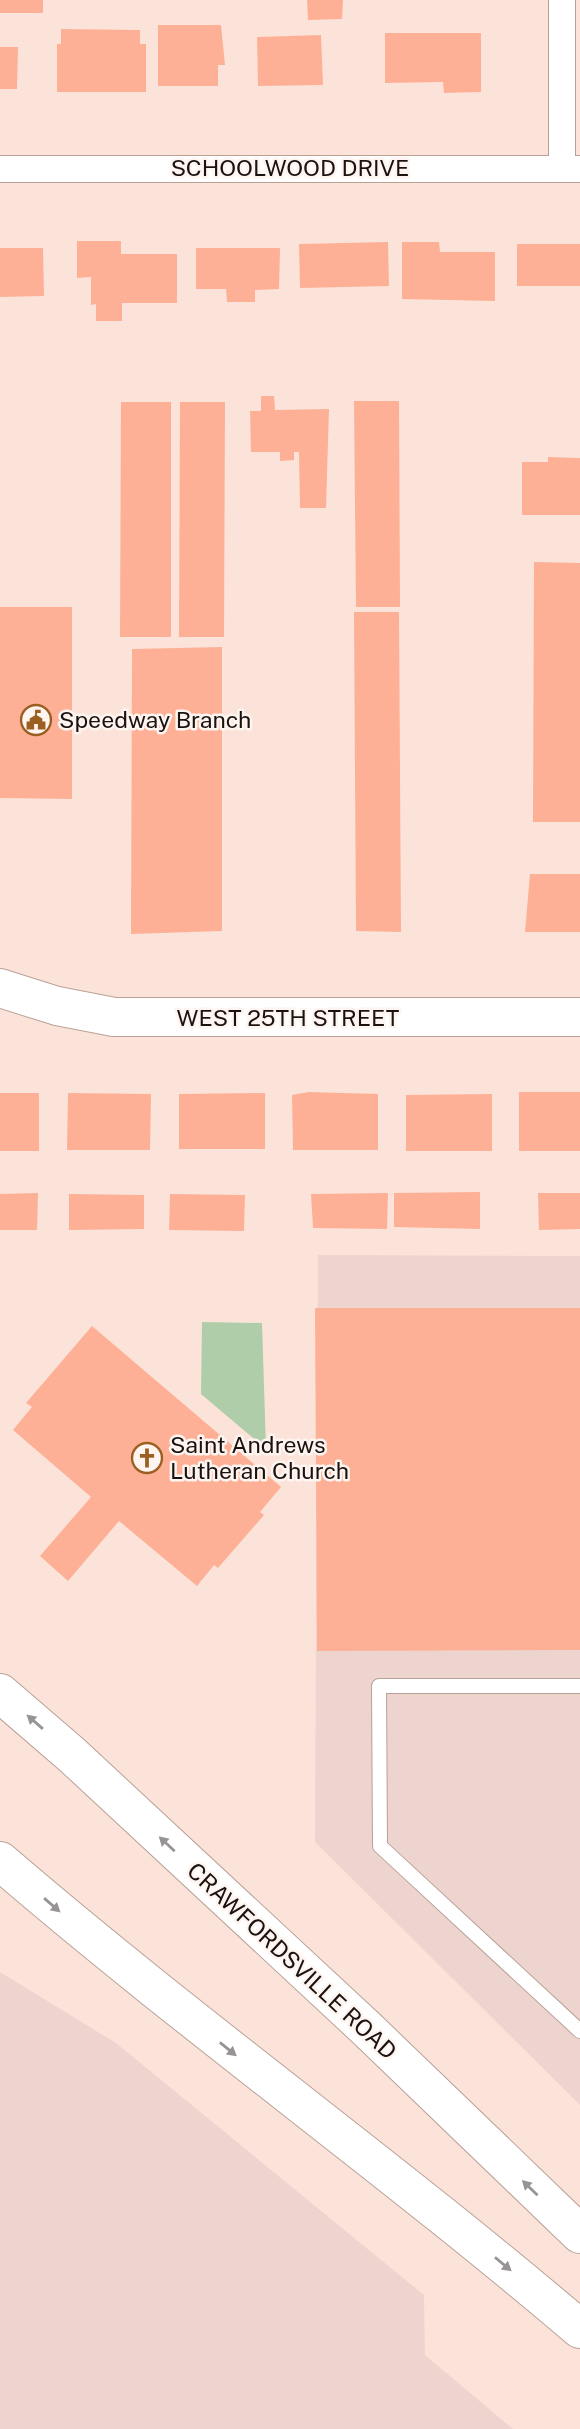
<svg xmlns="http://www.w3.org/2000/svg" width="580" height="2429" viewBox="0 0 580 2429" font-family="'Public Sans',sans-serif">
	<style>
		.commercial { fill: #eed4cf }
		.green { fill: #aecda8 }
		.building { fill: #fdb095 }
		.lines { fill: none; stroke-linecap: round; stroke-linejoin: round }
		.lane-casing { stroke: #b9a198; stroke-width: 16 }
		.street-casing { stroke: #b9a198; stroke-width: 28 }
		.secondary-casing { stroke: #b9a198; stroke-width: 40 }
		.primary-casing { stroke: #b9a198; stroke-width: 40 }
		.lane { stroke: #fff; stroke-width: 14 }
		.street { stroke: #fff; stroke-width: 26 }
		.secondary { stroke: #fff; stroke-width: 38 }
		.primary { stroke: #fff; stroke-width: 38 }
		.oneway { fill: #989493 }
		.labels { text-anchor: middle; stroke-width: 5; stroke-linejoin: round; paint-order: stroke }
		.street-label { font-size: 23px; fill: #1a120f; stroke: #fef4f0 }
		.poi-label { font-size: 23px; fill: #1a120f; stroke: #fef4f0; text-anchor: start }
	</style>
	<rect width="100%" height="100%" fill="#fce3da"/>
	<g class="commercial">
		<polygon points="318,1255 580,1256 580,2105 315,1842"/>
		<polygon points="0,1972 116,2043 424,2295 425,2355 513,2429 0,2429"/>
	</g>
	<polygon class="green" points="202,1322 262,1323 266,1449 201,1394"/>
	<g class="building">
		<rect x="0" y="0" width="43" height="13"/>
		<polygon points="307,0 343,0 342,19 308,20"/>
		<polygon points="158,25 221,25 225,65 218,65 218,86 158,86"/>
		<polygon points="61,29 140,30 140,44 146,44 146,92 57,92 57,44 61,44"/>
		<polygon points="385,33 481,33 481,92 444,93 443,82 385,83"/>
		<polygon points="321,35 323,85 258,86 257,37"/>
		<polygon points="0,47 18,47 17,89 0,89"/>
		<polygon points="77,241 121,241 121,254 177,254 177,303 122,303 122,321 96,321 96,304 91,305 91,277 77,278"/>
		<polygon points="388,242 389,286 300,288 299,244"/>
		<polygon points="402,242 439,242 440,252 495,252 495,301 402,299"/>
		<rect x="517" y="244" width="63" height="42"/>
		<polygon points="0,248 43,248 44,296 0,297"/>
		<polygon points="196,248 280,248 279,289 255,290 255,302 227,302 226,289 196,289"/>
		<polygon points="261,396 274,396 275,410 329,409 326,508 300,508 299,452 294,452 294,460 280,461 280,452 251,452 250,411 261,411"/>
		<polygon points="354,401 399,401 400,607 356,607"/>
		<polygon points="121,402 171,402 171,637 120,637"/>
		<polygon points="180,402 225,402 224,637 179,637"/>
		<polygon points="548,457 580,458 580,515 522,515 522,462 548,462"/>
		<polygon points="534,562 580,563 580,822 533,822"/>
		<polygon points="0,607 72,607 72,799 0,798"/>
		<polygon points="354,612 399,612 401,932 356,931"/>
		<polygon points="222,647 222,931 131,934 132,649"/>
		<polygon points="530,874 580,874 580,932 525,932"/>
		<polygon points="309,1092 378,1094 378,1150 293,1150 292,1095"/>
		<rect x="519" y="1092" width="61" height="59"/>
		<rect x="0" y="1093" width="39" height="58"/>
		<polygon points="68,1093 151,1094 150,1150 67,1150"/>
		<polygon points="265,1093 265,1149 179,1149 179,1094"/>
		<polygon points="492,1094 492,1151 406,1151 406,1095"/>
		<polygon points="480,1192 480,1229 394,1227 394,1193"/>
		<polygon points="38,1193 37,1230 0,1230 0,1194"/>
		<polygon points="388,1193 387,1229 313,1228 311,1194"/>
		<polygon points="538,1193 580,1193 580,1229 539,1230"/>
		<polygon points="69,1194 144,1195 144,1229 69,1230"/>
		<polygon points="170,1194 245,1195 244,1231 169,1230"/>
		<polygon points="315,1308 580,1308 580,1650 317,1651"/>
		<polygon points="92,1326 281,1487 260,1512 264,1515 218,1568 214,1565 197,1586 119,1521 68,1581 40,1556 91,1497 13,1430 32,1407 26,1403"/>
	</g>
	<g class="lines">
		<g class="lane-casing">
			<polyline id="lane" points="580,1686 379,1686 380,1846 580,2031"/>
		</g>
		<g class="street-casing">
			<g id="street">
				<polyline points="562,0 562,169"/>
				<polyline points="0,169 580,169"/>
			</g>
		</g>
		<g class="secondary-casing">
			<polyline id="secondary" points="0,988 57,1006 114,1017 580,1017"/>
		</g>
		<g class="primary-casing">
			<g id="primary">
				<polyline points="0,1693 72,1755 367,2029 580,2234"/>
				<path d="M0 1861C188 2023 391 2168 580 2329"/>
			</g>
		</g>
		<use href="#lane" class="lane"/>
		<use href="#street" class="street"/>
		<use href="#secondary" class="secondary"/>
		<use href="#primary" class="primary"/>
	</g>
	<defs><path id="oneway-solid" d="M-6-.8H1V-3.2L6.5 0L1 3.2V.8H-6Z" transform="scale(1.75)"/></defs>
	<g class="oneway">
		<use href="#oneway-solid" transform="translate(35 1722) rotate(-139)"/>
		<use href="#oneway-solid" transform="translate(167 1844) rotate(-137)"/>
		<use href="#oneway-solid" transform="translate(52 1905) rotate(41)"/>
		<use href="#oneway-solid" transform="translate(228 2049) rotate(39)"/>
		<use href="#oneway-solid" transform="translate(530 2188) rotate(-136)"/>
		<use href="#oneway-solid" transform="translate(503 2264) rotate(40)"/>
	</g>
	<defs>
		<g id="civic-ring" transform="scale(1.575)"><circle r="9.5" fill="#fef4f0" stroke="#9b5f21" stroke-width="1.5"/><path d="M-.6-6.5H3V-4.5H.6V-3L4-1V1h2V6H-6V1h2V-1L-.6-3ZM-1.2 2.5V6h2.4V2.5Z" fill="#9b5f21"/></g>
		<g id="church-ring" transform="scale(1.575)"><circle r="9.5" fill="#fef4f0" stroke="#9b5f21" stroke-width="1.5"/><path d="M-1.2-6h2.4v3.5h3.3v2.4h-3.3V6h-2.4V-.1h-3.3v-2.4h3.3Z" fill="#9b5f21"/></g>
	</defs>
	<g fill-rule="evenodd">
		<use href="#civic-ring" x="36" y="720"/>
		<use href="#church-ring" x="147" y="1458"/>
	</g>
	<g class="labels">
		<g class="street-label">
			<text x="290" y="176">SCHOOLWOOD DRIVE</text>
			<text x="288" y="1026">WEST 25TH STREET</text>
			<text transform="translate(292 1961) rotate(43)" y="8">CRAWFORDSVILLE ROAD</text>
		</g>
		<g class="poi-label">
			<text x="59" y="728">Speedway Branch</text>
			<text x="170" y="1453">Saint Andrews<tspan x="170" dy="26">Lutheran Church</tspan></text>
		</g>
	</g>
</svg>
